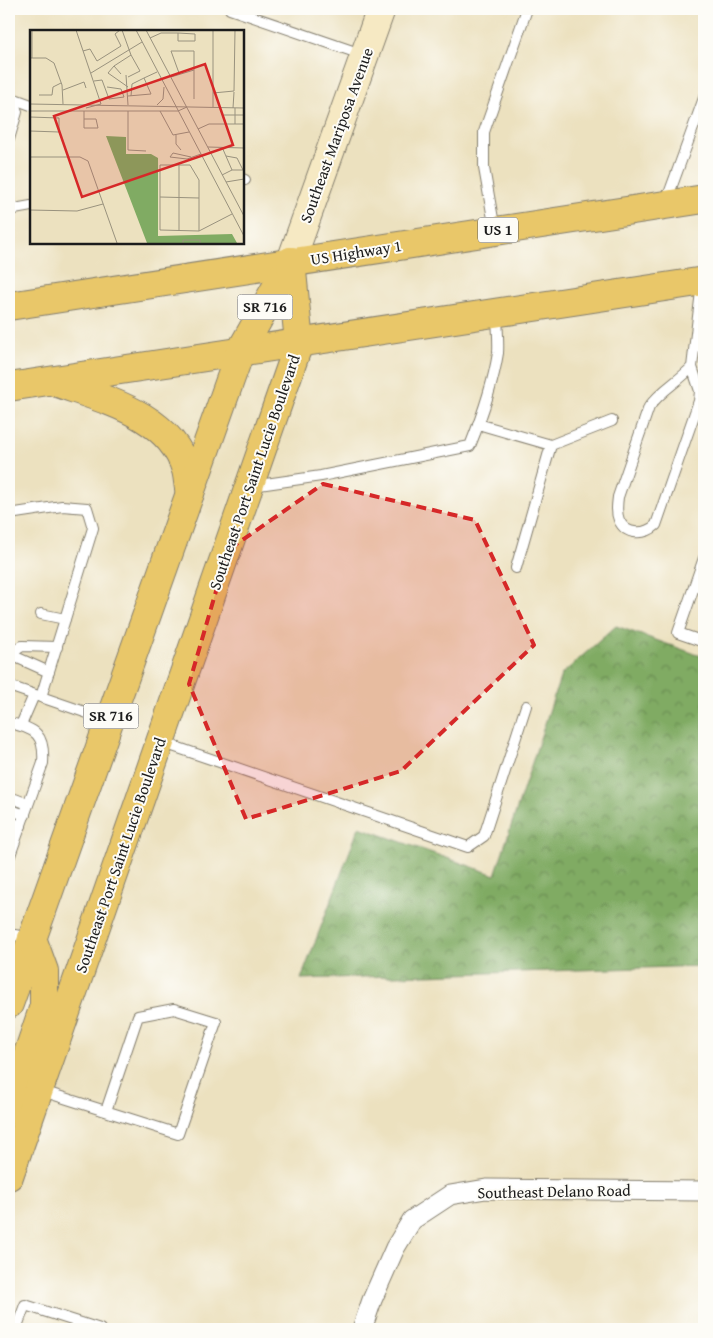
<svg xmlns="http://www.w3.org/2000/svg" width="713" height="1338" viewBox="0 0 713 1338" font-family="'Gentium Book Plus',serif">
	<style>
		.forest { fill: url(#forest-crowns); stroke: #4e6440 }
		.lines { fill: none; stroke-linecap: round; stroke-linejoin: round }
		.lane-casing { stroke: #847e6e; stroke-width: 12 }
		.street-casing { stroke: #847e6e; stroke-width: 21 }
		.secondary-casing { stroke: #847e6e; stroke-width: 30 }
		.primary-casing { stroke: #847e6e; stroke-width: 30 }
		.lane { stroke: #fff; stroke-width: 10 }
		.street { stroke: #fff; stroke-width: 19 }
		.secondary { stroke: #f6e9c3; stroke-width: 28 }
		.primary { stroke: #e9c769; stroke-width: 28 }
		.marked { fill: #d62828; fill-opacity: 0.2; stroke: #d62828; stroke-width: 4; stroke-dasharray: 10 6; stroke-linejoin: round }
		.labels { text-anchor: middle; stroke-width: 4; stroke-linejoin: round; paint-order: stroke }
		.shield { fill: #fdfcf7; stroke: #605f5e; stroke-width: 1 }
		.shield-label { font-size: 15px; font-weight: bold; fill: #1c1c1c }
		.street-label { font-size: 16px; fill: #1c1c1c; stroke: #fdfcf7 }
		.inset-road { fill: none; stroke: #99927e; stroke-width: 1 }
		.view { fill: #d62828; fill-opacity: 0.15; stroke: #d62828; stroke-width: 2.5 }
		.inset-edge { fill: none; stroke: #1c1c1c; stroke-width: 2.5 }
	</style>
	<defs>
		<pattern id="forest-crowns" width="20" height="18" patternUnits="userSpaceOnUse" patternTransform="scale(1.25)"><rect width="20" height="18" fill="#80ab63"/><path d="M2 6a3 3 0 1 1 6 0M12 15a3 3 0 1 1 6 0" fill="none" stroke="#688a51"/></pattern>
	</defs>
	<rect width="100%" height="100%" fill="#fdfcf7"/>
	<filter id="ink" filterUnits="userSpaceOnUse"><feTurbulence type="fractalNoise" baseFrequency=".02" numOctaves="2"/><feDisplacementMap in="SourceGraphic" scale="10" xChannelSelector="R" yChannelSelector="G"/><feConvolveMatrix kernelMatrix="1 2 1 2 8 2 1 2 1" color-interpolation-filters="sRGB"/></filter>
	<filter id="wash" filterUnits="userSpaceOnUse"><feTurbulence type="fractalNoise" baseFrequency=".0096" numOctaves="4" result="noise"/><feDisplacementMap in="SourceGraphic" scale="20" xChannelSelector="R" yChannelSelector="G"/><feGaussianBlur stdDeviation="1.12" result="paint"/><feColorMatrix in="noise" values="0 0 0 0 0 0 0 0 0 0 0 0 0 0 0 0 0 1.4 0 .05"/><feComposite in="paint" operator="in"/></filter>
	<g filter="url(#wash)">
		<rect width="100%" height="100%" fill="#ece1bf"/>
		<polygon class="forest" points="616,626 704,657 704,966 301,979 359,827 495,875 561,675"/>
	</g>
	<g filter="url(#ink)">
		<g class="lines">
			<g class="lane-casing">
				<g id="lane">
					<polyline points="230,9 364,55"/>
					<polyline points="9,97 31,105"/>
					<polyline points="9,139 17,112 13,99"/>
					<polyline points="242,179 245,180"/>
					<polyline points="666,202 704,98"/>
					<polyline points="9,210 31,206"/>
					<polyline points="495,230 484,168 484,132 527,9"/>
					<path d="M692 367C678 382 661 390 649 407L618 497C617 505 616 513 619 520 626 536 645 535 656 525L699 401 700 391 692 367 702 283"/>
					<polyline points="478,424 551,445 612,421"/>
					<path d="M252 486 321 476 470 446C482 416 493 385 498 353 499 340 497 326 497 314"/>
					<polyline points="9,514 62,506 87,508 93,528 41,697"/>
					<polyline points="704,558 678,633 704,642"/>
					<polyline points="516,568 551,445"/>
					<polyline points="41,614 65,619"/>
					<polyline points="9,654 49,672"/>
					<polyline points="10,654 22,646 57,647"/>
					<polyline points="9,686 108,720"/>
					<path d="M9 723C36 728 45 735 43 763L9 858"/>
					<polyline points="21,725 34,695"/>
					<polyline points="161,742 468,847 484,836 526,706"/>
					<polyline points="15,799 28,804"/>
					<polyline points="11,810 25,815"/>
					<polyline points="9,822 21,826"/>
					<polyline points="9,934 31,938"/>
					<polyline points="39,1090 178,1134 216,1022 174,1009 138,1016 106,1111"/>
					<polyline points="16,1329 25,1305 100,1329"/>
				</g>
			</g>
			<g class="street-casing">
				<polyline id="street" points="362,1329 372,1300 395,1248 412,1220 450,1195 486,1189 704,1191"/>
			</g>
			<g class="secondary-casing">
				<polyline id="secondary" points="291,261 381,9"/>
			</g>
			<g class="primary-casing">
				<g id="primary">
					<polyline points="9,306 704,199"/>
					<path d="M52 381C100 399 170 413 186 470 188 477 188 486 190 493"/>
					<polyline points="9,387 704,281"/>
					<polyline points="9,1004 240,352 291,261"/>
					<polyline points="9,1110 44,1006 44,971 32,938"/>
					<polyline points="9,1176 299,343 291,261"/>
				</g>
			</g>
			<use href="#lane" class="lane"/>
			<use href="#street" class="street"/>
			<use href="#secondary" class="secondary"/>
			<use href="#primary" class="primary"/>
		</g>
	</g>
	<path class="marked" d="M323 484 475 520 534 645 401 771 246 819 189 684 228 550Z"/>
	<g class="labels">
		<g class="shield">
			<rect x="478" y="217.5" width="40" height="25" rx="4"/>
			<rect x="237.5" y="294.5" width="55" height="25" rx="4"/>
			<rect x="83.5" y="703.5" width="55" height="25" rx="4"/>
		</g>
		<g class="shield-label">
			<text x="498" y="235">US 1</text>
			<text x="265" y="312">SR 716</text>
			<text x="111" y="721">SR 716</text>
		</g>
		<g class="street-label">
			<text transform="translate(336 135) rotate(-70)" y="6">Southeast Mariposa Avenue</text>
			<text transform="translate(356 252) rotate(-9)" y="6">US Highway 1</text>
			<text transform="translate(254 472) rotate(-71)" y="6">Southeast Port Saint Lucie Boulevard</text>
			<text transform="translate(120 855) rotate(-71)" y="6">Southeast Port Saint Lucie Boulevard</text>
			<text transform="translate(554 1191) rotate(-1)" y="6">Southeast Delano Road</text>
		</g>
	</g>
	<g transform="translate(30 30)">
		<rect width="214" height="214" fill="#ece1bf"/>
		<path d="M76 106 96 107V124H121L128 128V206L202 204 207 213H117Z" fill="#80ab63"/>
		<path class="inset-road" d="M46 0 71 74M106 0 214 206M116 0 214 186M120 8 131 3H148L165 4V11H148V3M53 21 60 19 67 31 91 16 85 4 90 0M0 28H16L24 33 32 55 33 74M2 28V0M84 36 78 43 98 57M61 43 112 12M149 43 141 21H164V69M91 44 84 36 101 25 92 0M96 45 98 75M98 47 110 41 101 25M141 47 164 40M64 51 72 50 79 69 94 67 91 59 77 57M33 60 54 52 56 58M183 63 204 61 205 0M9 65H22L23 57 31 53M98 66 121 64 114 48 127 42M101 66 102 54 114 48M0 74 214 78M127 75 133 69 134 57M183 77V0M56 78 71 74M203 78 204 62M205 78V94M0 81H148L157 77M54 81V98H68L66 89H54M98 81V120L116 121M130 81 143 105 159 102M194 85H214M0 87 29 88V102L0 101M168 99 179 94H214M146 105V114L151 120M178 117 214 118M192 117 202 140M196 126 207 128 213 140M0 127H50L58 131 87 213M161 127 143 123 140 127 157 129 171 124M149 135V201M192 145 202 140H213M196 152 214 149M130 167 169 168M0 180 47 181 73 174M169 201V150L160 135H130V200L169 201 202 184M153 213V210H170V213"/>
		<path class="view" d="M175 34 203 115 52 167 24 86Z"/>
		<rect width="214" height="214" class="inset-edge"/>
	</g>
	<rect width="713" height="1338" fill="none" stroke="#fdfcf7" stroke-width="30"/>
</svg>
